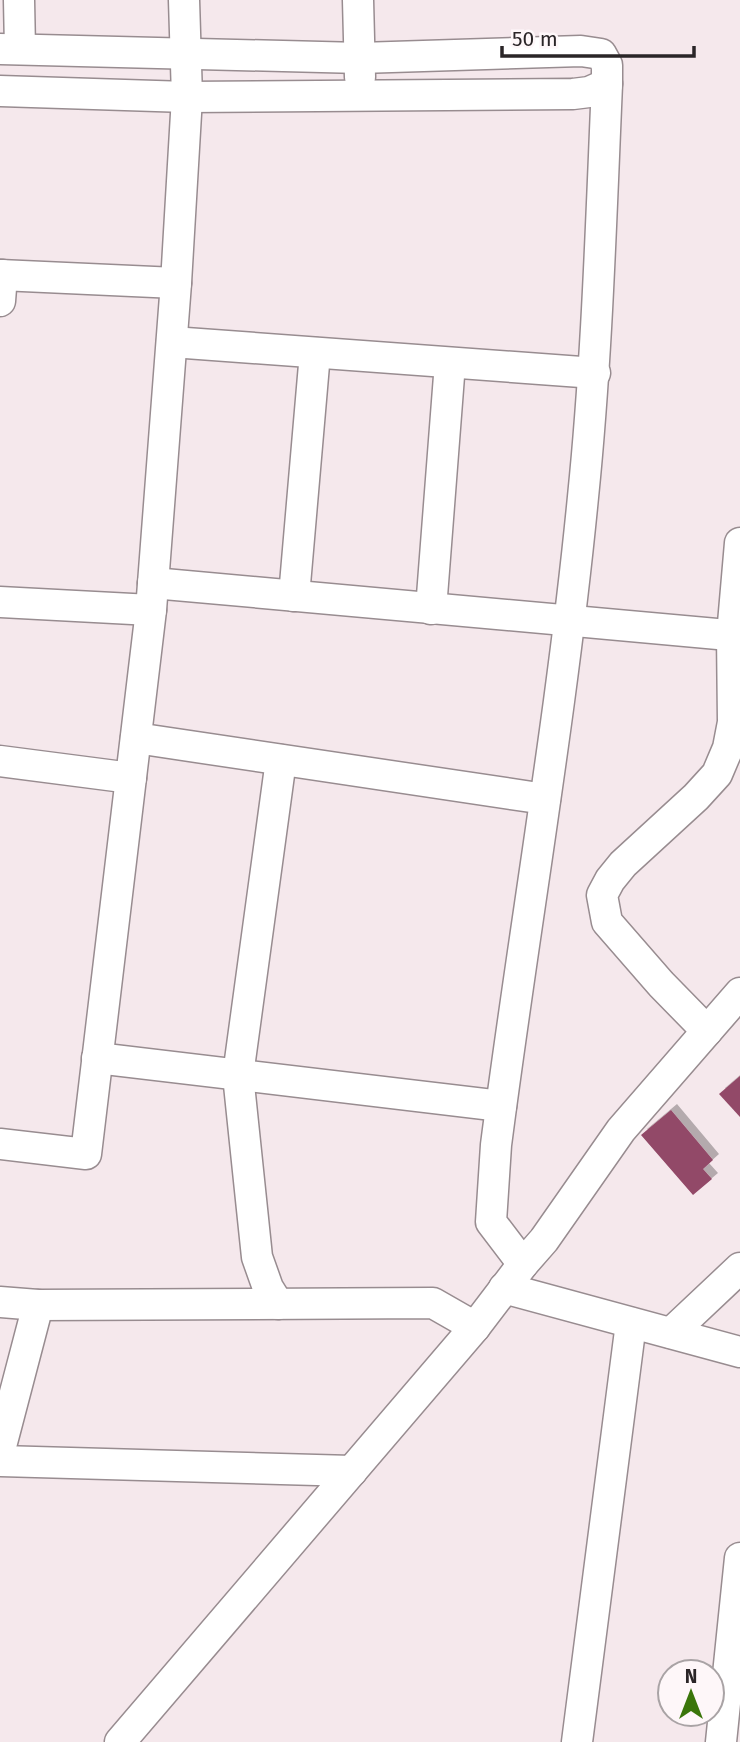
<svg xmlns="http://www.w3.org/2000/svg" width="740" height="1742" viewBox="0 0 740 1742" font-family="'Fira Sans',sans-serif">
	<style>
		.building { fill: #924867; filter: url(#shadow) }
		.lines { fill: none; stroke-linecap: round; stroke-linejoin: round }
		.street-casing { stroke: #988c90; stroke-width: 33 }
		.street { stroke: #fff; stroke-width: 30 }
	</style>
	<defs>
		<filter id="shadow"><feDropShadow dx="6" dy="-6" stdDeviation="0" flood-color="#0004"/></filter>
	</defs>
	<rect width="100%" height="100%" fill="#f5e8ec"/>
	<g class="building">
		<polygon points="740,1076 740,1117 719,1094"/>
		<polygon points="671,1110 713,1160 703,1169 712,1179 693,1195 641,1135"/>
	</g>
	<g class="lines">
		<g class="street-casing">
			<g id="street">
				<polyline points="19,0 20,49"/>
				<polyline points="358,0 360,77"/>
				<polyline points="0,49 360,58 581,51 601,54 607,65 607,84 589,92 573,94 187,97 0,91"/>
				<polyline points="0,275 176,283"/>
				<polyline points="0,301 2,275"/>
				<polyline points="172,342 595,373"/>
				<polyline points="153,583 740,636"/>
				<polyline points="294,596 315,353"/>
				<polyline points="0,602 151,610"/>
				<polyline points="431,609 450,363"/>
				<polyline points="136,738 545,799"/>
				<polyline points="0,761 131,778"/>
				<polyline points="707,1031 661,984 607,922 602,895 610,880 623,864 696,797 717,774 728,748 733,722 732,635 740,543"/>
				<polyline points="97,1058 501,1106"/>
				<polyline points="0,1144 86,1154 151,610 176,283 187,97 184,0"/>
				<path d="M523 1264 491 1222 496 1145C524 929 562 714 583 497 597 360 601 222 607 84"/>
				<polyline points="504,1288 740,1352"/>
				<polyline points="0,1302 38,1305 433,1303 475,1327"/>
				<polyline points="278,1304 268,1288 257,1257 238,1075 281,760"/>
				<polyline points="671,1333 740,1268"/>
				<polyline points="0,1450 38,1305"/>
				<polyline points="0,1461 352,1471"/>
				<polyline points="120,1742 475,1327 523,1264 544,1240 621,1130 740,993"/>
				<polyline points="577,1742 631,1323"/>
				<polyline points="721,1742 740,1558"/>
			</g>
		</g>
		<use href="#street" class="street"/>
	</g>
	<g transform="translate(691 1693)"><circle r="33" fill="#fef7f9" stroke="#a9a3a5" stroke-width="2"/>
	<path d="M0-5L12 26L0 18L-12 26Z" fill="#3a750a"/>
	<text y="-10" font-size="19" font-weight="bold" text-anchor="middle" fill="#2a2527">N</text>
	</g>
	<path d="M502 46v10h192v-10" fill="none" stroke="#2a2527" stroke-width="3.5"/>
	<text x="512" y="46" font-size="21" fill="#2a2527" stroke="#fef7f9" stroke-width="5" paint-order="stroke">50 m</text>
</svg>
